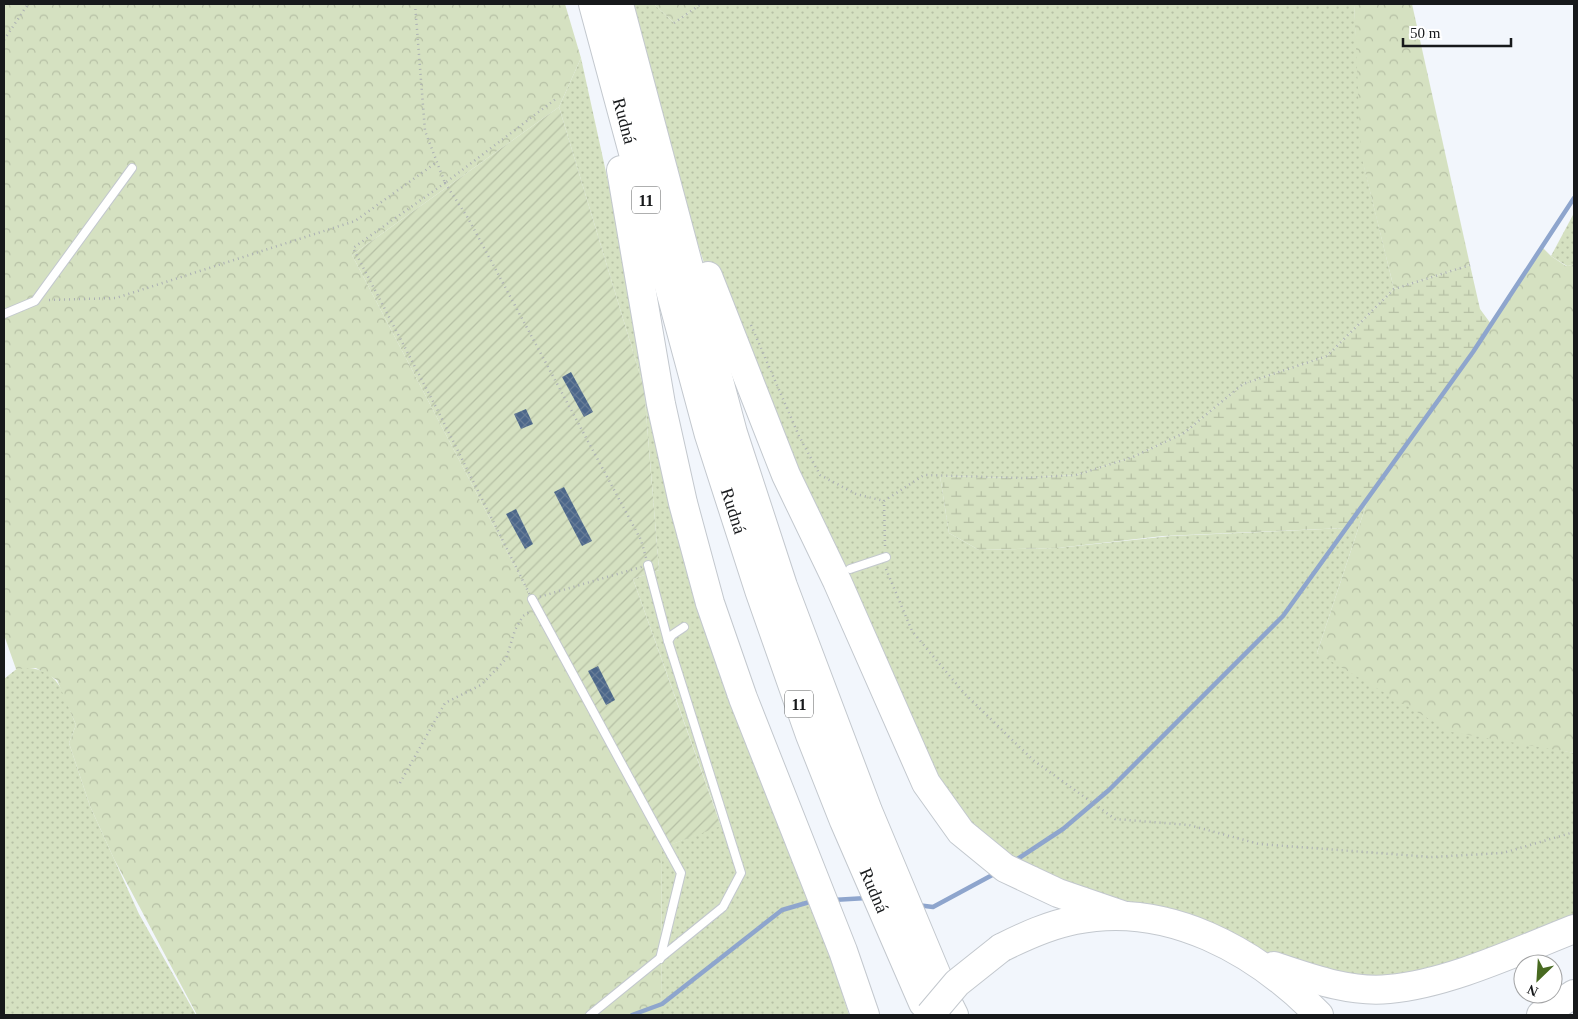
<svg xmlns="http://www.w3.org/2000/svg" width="1578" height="1019" viewBox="0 0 1578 1019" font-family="'Times New Roman',serif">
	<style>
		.grass { fill: url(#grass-dots) }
		.forest { fill: url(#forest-crowns) }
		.wetland { fill: url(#wetland-marsh) }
		.garden { fill: url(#garden-furrows) }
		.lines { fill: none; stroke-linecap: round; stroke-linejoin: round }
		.stream { stroke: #8ea5cd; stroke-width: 4.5 }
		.building { fill: url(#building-cross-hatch) }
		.lane-casing { stroke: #c3c8ce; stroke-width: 10 }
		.highway-casing { stroke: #c3c8ce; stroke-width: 30 }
		.path { stroke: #abafb3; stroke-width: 2.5; stroke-dasharray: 1 4; stroke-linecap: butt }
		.lane { stroke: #fff; stroke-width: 8 }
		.highway { stroke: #fff; stroke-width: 28 }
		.highway-bridge-casing { stroke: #c3c8ce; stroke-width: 30; stroke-linecap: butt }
		.highway-bridge { stroke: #fff; stroke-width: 28 }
		.labels { text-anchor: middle; stroke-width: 4; stroke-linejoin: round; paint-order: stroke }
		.shield { fill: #fff; stroke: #5d5e5f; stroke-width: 1 }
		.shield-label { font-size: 16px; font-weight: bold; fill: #17191b }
		.street-label { font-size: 18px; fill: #17191b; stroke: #fff }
	</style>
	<defs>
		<pattern id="grass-dots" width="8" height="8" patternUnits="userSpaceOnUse" patternTransform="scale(1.25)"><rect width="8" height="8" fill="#d5e1c1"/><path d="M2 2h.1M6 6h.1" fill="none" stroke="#b6c0a5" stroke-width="1.8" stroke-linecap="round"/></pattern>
		<pattern id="forest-crowns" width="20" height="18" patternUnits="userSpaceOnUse" patternTransform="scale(1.25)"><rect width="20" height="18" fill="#d5e1c1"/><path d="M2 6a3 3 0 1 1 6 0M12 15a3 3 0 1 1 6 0" fill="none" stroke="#b6c0a5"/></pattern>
		<pattern id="wetland-marsh" width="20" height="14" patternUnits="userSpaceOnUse" patternTransform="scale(1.25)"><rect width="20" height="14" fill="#d5e1c1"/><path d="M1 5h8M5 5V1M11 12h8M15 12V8" fill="none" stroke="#b6c0a5"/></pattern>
		<pattern id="garden-furrows" width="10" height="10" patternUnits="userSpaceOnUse" patternTransform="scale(1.25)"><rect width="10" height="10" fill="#d5e1c1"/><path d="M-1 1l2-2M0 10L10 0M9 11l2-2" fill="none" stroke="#b6c0a5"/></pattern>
		<pattern id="building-cross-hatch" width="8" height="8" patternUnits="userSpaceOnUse" patternTransform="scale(1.25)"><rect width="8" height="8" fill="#4c678a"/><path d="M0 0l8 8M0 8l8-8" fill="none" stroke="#677c96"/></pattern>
	</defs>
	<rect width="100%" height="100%" fill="#f2f6fc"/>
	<g class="grass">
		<polygon points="619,4 654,4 674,23 701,4 1354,4 1364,166 1394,289 1327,356 1243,384 1184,433 1133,457 1076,475 1023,478 940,476 949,533 979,550 1057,548 1171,536 1346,528 1369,496 1317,653 1531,744 1574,753 1574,929 1389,989 1125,916 961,832 707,272"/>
		<polygon points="581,58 705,624 823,932 849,1015 661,1015 662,848 721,825 633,579 659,570 644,388 559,107"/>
		<polygon points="1574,213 1574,265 1567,266 1551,256"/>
		<path d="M19 667C61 668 62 691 76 725L69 743 90 806 139 914 196 1015H4V679Z"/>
	</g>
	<g class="forest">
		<polygon points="4,4 565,4 581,58 559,107 352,255 662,848 661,1015 197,1015 114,859 90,806 69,743 76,725 57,680 36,668 16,669 4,635"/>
		<polygon points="654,4 701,4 674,23"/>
		<polygon points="1354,4 1412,4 1470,265 1394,289 1361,155"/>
		<polygon points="1542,247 1551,256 1566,266 1574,265 1574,753 1451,732 1317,653 1369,496 1473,352"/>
	</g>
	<polygon class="wetland" points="1470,265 1480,309 1491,324 1346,528 1163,536 1057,548 979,550 949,533 940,476 1023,478 1076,475 1133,457 1184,433 1243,384 1327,356 1394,289"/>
	<polygon class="garden" points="559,107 644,388 659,570 633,579 721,826 662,848 352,255"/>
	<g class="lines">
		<g class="stream">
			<polyline points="1013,862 1063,829 1109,790 1283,616 1473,352 1574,198"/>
			<polyline points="833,900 867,898"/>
			<polyline points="917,905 933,907 996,873"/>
			<polyline points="632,1015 662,1004 782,910 813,901"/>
		</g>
	</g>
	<g class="building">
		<polygon points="571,372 593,412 584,417 562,377"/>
		<polygon points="526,409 533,424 521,429 514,414"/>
		<polygon points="564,487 592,541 582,546 554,492"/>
		<polygon points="516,509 533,544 525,549 506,514"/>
		<polygon points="598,666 615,700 606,705 588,671"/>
	</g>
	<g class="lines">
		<g class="lane-casing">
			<g id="lane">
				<polyline points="4,314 35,301 132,168"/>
				<polyline points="850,569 886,557"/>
				<polyline points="532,599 681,873 660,959"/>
				<polyline points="668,641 672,635 684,627"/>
				<polyline points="590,1015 723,907 741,873 668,641 648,565"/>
			</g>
		</g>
		<g class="highway-casing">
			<g id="highway">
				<path id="s1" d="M593 4 709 435 759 590 810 735 844 821 923 1003"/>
				<polyline points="619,4 733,433 783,586 868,811 940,983"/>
				<polyline points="621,170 661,404 683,503 710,603 743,698 843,951 865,1015"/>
				<polyline points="708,276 786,475 837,581 926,783 961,832 1005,868 1058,893 1125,916"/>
				<path d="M1001 948C1025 936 1049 925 1075 920 1168 901 1256 951 1319 1015"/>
				<path d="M1274 966C1310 978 1350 993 1389 989 1448 984 1518 951 1574 929"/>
				<polyline points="950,1007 954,1015"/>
				<polyline points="1541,1015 1574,994"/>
			</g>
		</g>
		<g class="path">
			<polyline points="415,4 425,131 445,183 557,98"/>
			<polyline points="674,23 701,4"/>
			<polyline points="4,40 28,4"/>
			<polygon points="445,183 468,218 641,540 648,565 532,599 438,411 353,248"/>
			<polyline points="49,300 116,298 355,221 437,162"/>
			<polyline points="751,325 799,436 820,475 856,494 884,501"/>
			<polyline points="885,546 884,501 924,475 1023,478 1076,475 1133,457 1184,433 1243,384 1327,356 1394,289 1470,265"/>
			<polyline points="886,569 912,631 964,693 1033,760 1115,819 1189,825 1259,844 1431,857 1503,853 1574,832"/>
			<polyline points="400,783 445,703 481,685 506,659 515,630 523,616 529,612"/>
		</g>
		<use href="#lane" class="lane"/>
		<use href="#highway" class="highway"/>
		<g class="highway-bridge-casing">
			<polyline id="highway-bridge" points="930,1015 957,983 1001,948"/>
		</g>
		<use href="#highway-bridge" class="highway-bridge"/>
	</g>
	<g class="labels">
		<g class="shield">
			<rect x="632" y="186.5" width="28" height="27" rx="4"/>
			<rect x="785" y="690.5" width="28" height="27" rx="4"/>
		</g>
		<g class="shield-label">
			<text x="646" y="206">11</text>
			<text x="799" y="710">11</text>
		</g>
		<g class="street-label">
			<text dy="6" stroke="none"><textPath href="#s1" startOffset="121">Rudná</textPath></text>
			<text dy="6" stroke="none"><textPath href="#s1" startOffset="526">Rudná</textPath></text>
			<text dy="6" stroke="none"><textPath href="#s1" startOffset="931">Rudná</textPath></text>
		</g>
	</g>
	<rect width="1578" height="1019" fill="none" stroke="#17191b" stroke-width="10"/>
	<g transform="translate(1538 979) rotate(205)"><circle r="24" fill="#ffffff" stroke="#a2a3a4"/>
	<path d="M0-4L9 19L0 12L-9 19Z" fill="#486a21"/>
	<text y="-8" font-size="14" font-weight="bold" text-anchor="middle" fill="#17191b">N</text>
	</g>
	<path d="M1403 38v8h108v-8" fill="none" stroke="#17191b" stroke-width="2.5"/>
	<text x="1410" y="38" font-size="15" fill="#17191b" stroke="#ffffff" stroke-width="4" paint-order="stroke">50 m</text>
</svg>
